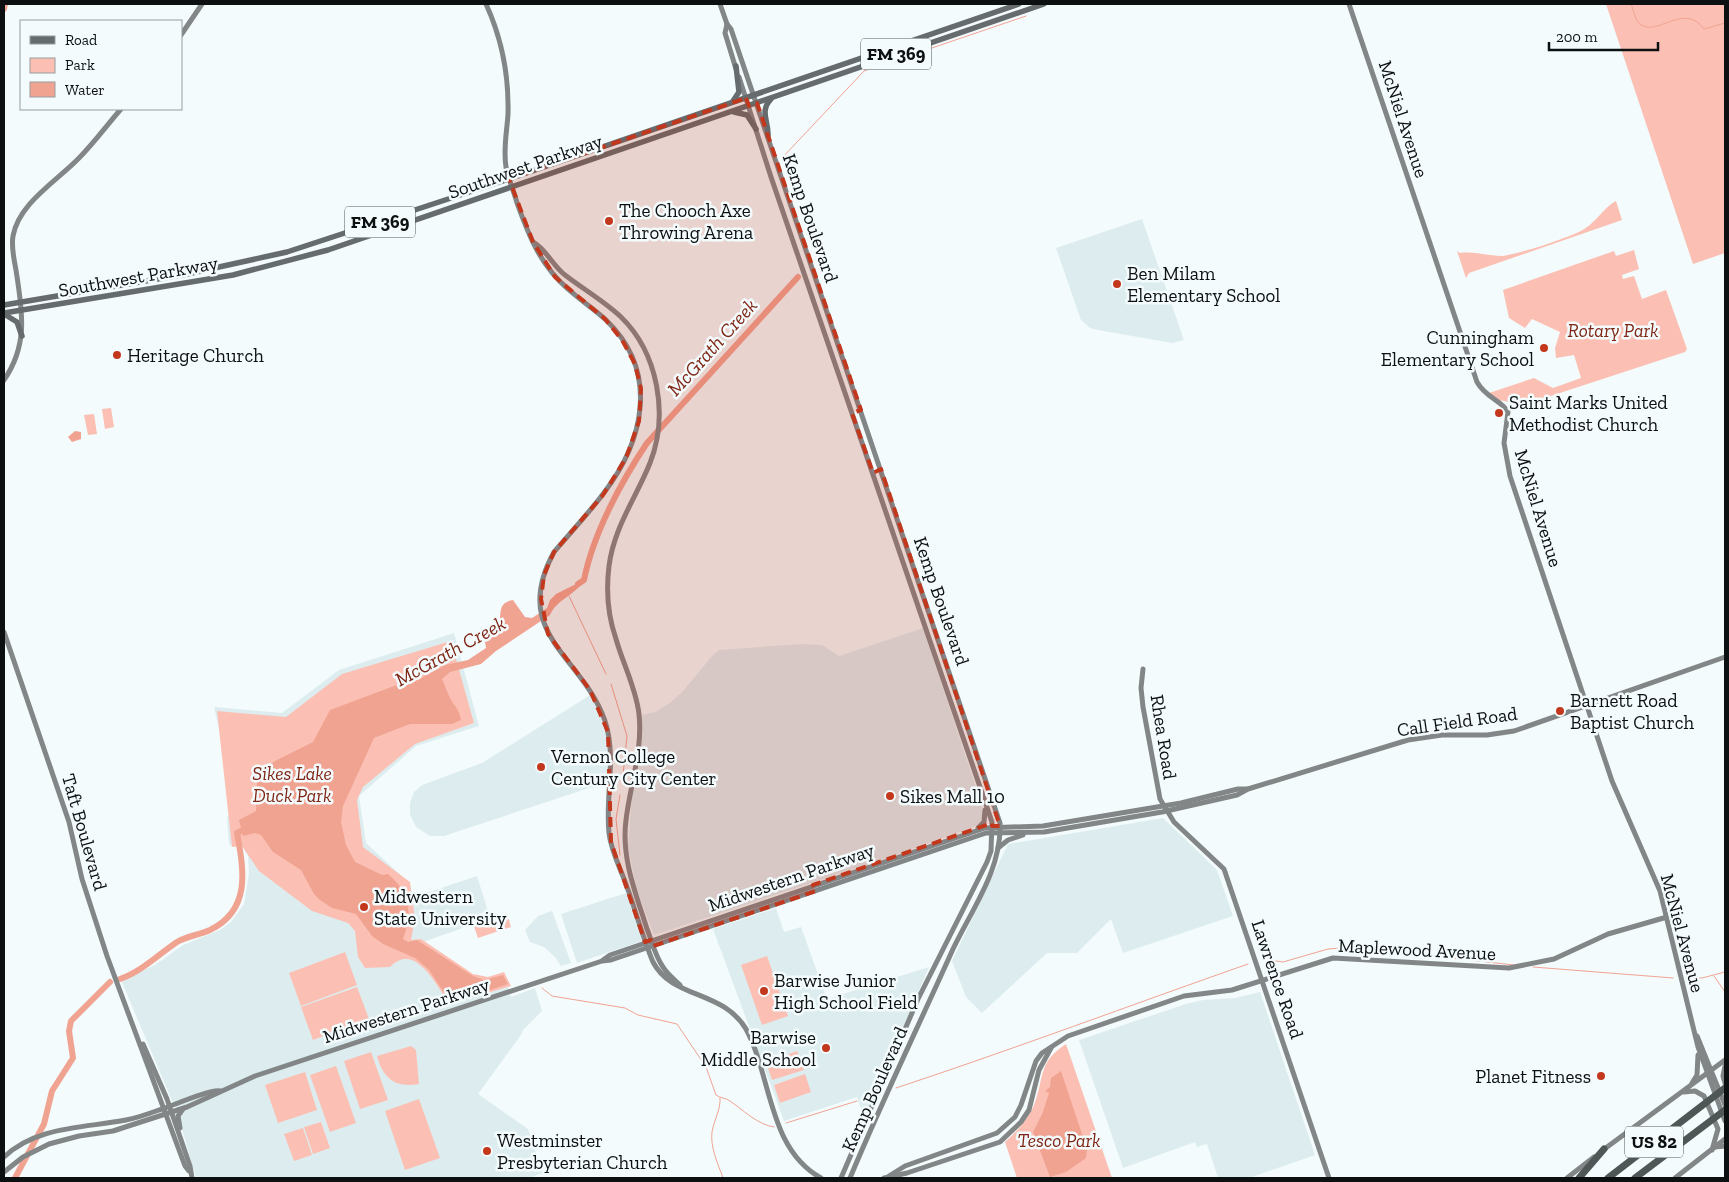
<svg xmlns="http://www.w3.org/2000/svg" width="1729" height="1182" viewBox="0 0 1729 1182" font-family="'Zilla Slab',serif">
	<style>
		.built { fill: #ddedef }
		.green { fill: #fbc0b3 }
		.water { fill: #f1a392 }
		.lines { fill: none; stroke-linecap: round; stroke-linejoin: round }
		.stream { stroke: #f1a392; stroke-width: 1 }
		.river { stroke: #f1a392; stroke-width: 6 }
		.secondary { stroke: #828687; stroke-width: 5 }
		.primary { stroke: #666c6d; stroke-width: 5.5 }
		.highway { stroke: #4f5656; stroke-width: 7 }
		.marked { fill: #c3381d; fill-opacity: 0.2; stroke: #c3381d; stroke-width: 4; stroke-dasharray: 10 6; stroke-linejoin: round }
		.poi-dot { fill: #c3381d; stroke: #f3fbfc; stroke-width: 2 }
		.labels { text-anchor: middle; stroke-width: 5; stroke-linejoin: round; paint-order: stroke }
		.shield { fill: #f3fbfc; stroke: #525657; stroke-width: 1 }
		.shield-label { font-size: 18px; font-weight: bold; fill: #0d1010 }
		.street-label { font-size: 19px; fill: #0d1010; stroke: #f3fbfc }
		.poi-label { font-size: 19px; fill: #0d1010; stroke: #f3fbfc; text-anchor: start }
		.park-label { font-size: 19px; font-style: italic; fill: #7f2615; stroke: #f3fbfc }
		.water-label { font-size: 20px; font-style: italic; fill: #7f2615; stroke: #f3fbfc }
	</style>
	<rect width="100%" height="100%" fill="#f3fbfc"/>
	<g class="built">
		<polygon points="1142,219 1184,340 1172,343 1098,330 1090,328 1081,320 1056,248"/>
		<polygon points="923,628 975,784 984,815 983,821 979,825 884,859 654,935 636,888 628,846 632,795 641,755 642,715 655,712 670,703 683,691 712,656 719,650 801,644 822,645 839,656"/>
		<polygon points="454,633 479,726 416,746 359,796 366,843 409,883 411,898 477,876 488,911 468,918 463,928 423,942 473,976 484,979 504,975 511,997 535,988 542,1011 523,1030 521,1035 478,1094 528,1129 543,1173 529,1178 196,1178 180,1122 180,1113 173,1103 121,980 155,965 183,945 220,930 231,922 244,904 249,873 248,856 242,846 232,847 229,844 227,817 238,810 214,707 282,713 339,670"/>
		<polygon points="590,695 601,717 607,739 609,786 589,788 444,836 430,836 416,827 410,814 410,803 414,792 422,785 482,763"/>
		<polygon points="1163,818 1217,870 1233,916 1123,953 1111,919 1077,953 1047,953 982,1013 966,997 952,961 1008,844"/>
		<polygon points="626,893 642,941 577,963 561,914"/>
		<polygon points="776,908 784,932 801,927 827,999 929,967 864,1118 857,1097 784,1121 713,929"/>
		<polygon points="552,911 571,963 561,966 555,957 544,947 530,942 525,930 538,916"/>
		<polygon points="1260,992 1315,1155 1249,1178 1218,1178 1207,1144 1197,1147 1195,1142 1123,1168 1079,1040 1186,1004 1203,1000 1235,998"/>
	</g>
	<g class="green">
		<polygon points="1606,4 1725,4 1725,253 1693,264"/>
		<path d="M1616 201 1622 220 1469 273 1466 278 1457 251 1460 253C1474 251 1488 256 1502 256 1520 254 1564 239 1581 231 1595 224 1606 205 1616 201Z"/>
		<polygon points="1634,250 1639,269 1622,275 1623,279 1634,276 1642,299 1666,290 1687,349 1685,352 1523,405 1499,400 1489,393 1534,378 1553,388 1581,378 1574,355 1556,358 1555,348 1560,332 1532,319 1525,328 1509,318 1503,290 1614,251 1616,256"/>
		<polygon points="111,408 114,427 105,429 102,409"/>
		<polygon points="94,414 97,434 88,435 84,415"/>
		<path d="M451 641 474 723 415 744 363 787 357 800 363 847 410 882 415 919 411 940 421 939 473 974 488 977 504 972 511 986 453 1003H449C436 985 415 941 390 967L365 968 358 957 355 931 348 923 312 911 259 871 242 846 232 847 217 711 286 717 342 674Z"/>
		<polygon points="507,913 511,927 478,938 473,924"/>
		<polygon points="345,952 357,985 301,1006 289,973"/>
		<polygon points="767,956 788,1016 762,1025 741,965"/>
		<polygon points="357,987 369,1019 313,1040 301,1007"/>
		<path d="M1066 1044 1112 1178H1017L1005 1142C1017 1131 1027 1121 1034 1105 1045 1077 1037 1063 1066 1044Z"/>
		<path d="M411 1046 416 1050 419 1084C396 1088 383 1079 377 1056Z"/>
		<polygon points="797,1051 804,1070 772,1080 766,1062"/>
		<polygon points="371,1052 388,1100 360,1109 344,1061"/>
		<polygon points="336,1066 356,1123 330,1132 310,1075"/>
		<polygon points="305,1072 317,1110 278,1123 265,1085"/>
		<polygon points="805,1074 811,1092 780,1103 774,1085"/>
		<polygon points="419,1099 440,1158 405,1170 385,1111"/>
		<polygon points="321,1122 330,1148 313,1154 304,1127"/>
		<polygon points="303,1128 312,1155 294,1161 284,1134"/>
	</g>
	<g class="water">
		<polygon points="75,431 81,432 81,439 72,442 68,437"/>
		<path d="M584 580C576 595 557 599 550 615L496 651 481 664 450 672 442 679C445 685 447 692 450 698 454 706 460 710 461 720L452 724H410L374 738 343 806 341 822 346 845 355 862 382 875 388 874C410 892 413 913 403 939L408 942 417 940 473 976 484 980 503 975 508 984 461 1000 448 999 429 970 415 958 383 944 372 936 356 914 332 908 320 900 314 894 301 870 273 852 261 835 255 833 243 836 239 820 256 811 257 781 263 770 275 761 313 742 330 710 394 686 414 682 445 665 468 660 486 648 485 642C489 636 495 631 498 626 503 614 496 603 513 600L525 617 532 618 547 608 550 600 556 594Z"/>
		<polygon points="1061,1071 1087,1149 1086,1158 1066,1172 1050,1177 1033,1132 1043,1112 1049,1093 1045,1091 1050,1087 1051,1078"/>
	</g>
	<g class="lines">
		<g class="stream">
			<path d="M1631 4C1633 9 1635 18 1638 22 1655 41 1683 0 1704 29L1725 23"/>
			<polyline points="782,158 864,71 1026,16"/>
			<polyline points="569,596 606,674"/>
			<polyline points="611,684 627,736 623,775"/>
			<polyline points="620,795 616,819 620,855"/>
			<polyline points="1398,952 1514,965"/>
			<polyline points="1262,959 1283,962 1328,949 1341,948 1392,952"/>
			<polyline points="1533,967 1673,978"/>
			<polyline points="1714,976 1725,992"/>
			<polyline points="1686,978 1702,978 1725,972"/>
			<path d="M542 988 552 996 625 1008 638 1015 677 1024 706 1067 716 1095C720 1098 726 1098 730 1101 743 1110 758 1125 774 1127"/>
			<path d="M896 1088C1014 1049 1131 1005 1248 964"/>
			<path d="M720 1098C721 1109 714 1120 712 1132 710 1147 718 1164 723 1178"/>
			<polyline points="786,1123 857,1101"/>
		</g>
		<g class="river">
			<polyline points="4,9 5,4"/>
			<path d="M578 584 584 580C593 534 621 482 647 443L798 277"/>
			<path d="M120 979C141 972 159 954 177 942 187 936 199 935 210 930 251 910 244 871 237 833L249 827"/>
			<polyline points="15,1178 44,1124 52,1091 73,1058 69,1031 71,1021 110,982"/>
		</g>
		<g class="secondary">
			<path d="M486 4C502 39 509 76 508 114 507 131 503 149 506 167 508 179 514 191 517 203 529 236 540 265 568 289 580 300 594 309 606 320 660 372 644 441 603 494 588 514 570 533 554 552 509 634 583 656 605 721 617 758 605 795 609 833 611 852 621 869 627 887 636 912 643 938 653 962 672 999 723 990 746 1029 772 1077 768 1149 821 1178"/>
			<path d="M720 4 727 24 731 29 1000 823C1002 869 972 909 953 949 919 1025 882 1101 850 1178"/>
			<path d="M1349 4 1477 382C1486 398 1501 400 1508 412L1504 443 1510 476 1612 781 1660 891 1698 1047 1725 1121"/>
			<polyline points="727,24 725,33 736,69"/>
			<polyline points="181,35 202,4"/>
			<polyline points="739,77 771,177 992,822 991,851 987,862 918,999 841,1178"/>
			<path d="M533 242C546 249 553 266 565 275 583 289 604 301 621 317 658 353 669 415 650 463 636 498 614 527 609 566 606 590 608 616 616 639 623 664 636 688 639 714 643 750 630 785 626 820 621 858 636 894 647 929 652 941 655 956 663 967 667 974 674 979 680 985"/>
			<path d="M4 380C29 344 22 310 16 270 14 259 11 247 13 236 19 203 57 181 79 158 94 143 107 125 121 109"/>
			<polyline points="4,632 69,822 82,879 107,956 185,1166 189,1171"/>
			<polyline points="1143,669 1141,688 1143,707 1160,799 1174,822 1224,869 1329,1178"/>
			<polyline points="978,828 984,822 985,810"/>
			<polyline points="998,848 1008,840 1023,835"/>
			<polyline points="603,960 610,955 985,828 1043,826 1181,803 1238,789 1247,789"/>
			<polyline points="1697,1036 1725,1105"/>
			<polyline points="143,1044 167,1099 190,1166 192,1178"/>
			<polyline points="1725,1066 1723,1076 1725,1083"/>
			<polyline points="1692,1083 1697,1075 1698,1055"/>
			<polyline points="1684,1092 1695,1091 1704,1096 1718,1129 1712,1150"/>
			<polyline points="180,1128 178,1116 183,1109"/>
			<polyline points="1715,1147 1725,1146"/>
			<polyline points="1603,1150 1725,1060"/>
			<path d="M4 1157C36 1126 85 1128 126 1120 137 1118 148 1114 159 1110 172 1106 210 1089 220 1091"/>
			<polyline points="4,1172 23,1157 49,1144 79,1136 113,1131 187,1107 255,1076 602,961 611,960 986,833 1044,832 1162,812 1237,795 1248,789 1408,740 1442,735 1487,735 1514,731 1725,657"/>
			<polyline points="889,1176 905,1166 997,1133 1015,1117 1021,1105 1036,1061 1042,1053 1068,1036 1184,996 1232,990 1333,958 1509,968 1554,959 1608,934 1667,917"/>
			<polyline points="884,1178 907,1173 1000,1142 1021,1122 1029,1110 1039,1070 1051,1048"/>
			<polyline points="1567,1178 1594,1157"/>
			<polyline points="1675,1178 1725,1139"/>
		</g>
		<g class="primary">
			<polyline points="733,101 739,92 736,66"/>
			<polyline points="734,112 747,115 756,129"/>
			<path d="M768 136C769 122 759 111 771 99"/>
			<polyline points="4,305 187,274 287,252 509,179 1019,4"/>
			<polyline points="4,313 233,275 328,250 1044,4"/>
			<polyline points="4,314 17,322 22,336"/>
		</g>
		<g class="highway">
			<polyline points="1579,1178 1604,1149"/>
			<polyline points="1608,1178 1725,1088"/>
			<polyline points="1635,1178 1725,1110"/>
		</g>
	</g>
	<path class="marked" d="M746 98 749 106 757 103 861 410 852 413 873 473 881 469 1000 826H992V823L813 885 816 891 653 946 651 940 645 942 611 842 608 732 590 690 548 634 541 599 544 575 554 552 603 495 626 458 639 421 641 389 635 364 622 340 605 319 555 277 533 242 509 179Z"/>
	<g class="poi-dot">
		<circle cx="609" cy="221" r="5"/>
		<circle cx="1117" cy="284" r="5"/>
		<circle cx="1544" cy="348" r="5"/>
		<circle cx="117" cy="355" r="5"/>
		<circle cx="1499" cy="413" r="5"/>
		<circle cx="1560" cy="711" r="5"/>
		<circle cx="541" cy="767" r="5"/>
		<circle cx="890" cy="796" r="5"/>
		<circle cx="364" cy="907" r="5"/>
		<circle cx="764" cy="991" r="5"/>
		<circle cx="826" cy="1048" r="5"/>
		<circle cx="1601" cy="1076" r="5"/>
		<circle cx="487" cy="1151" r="5"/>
	</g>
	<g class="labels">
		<g class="shield">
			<rect x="861" y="38.5" width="70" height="31" rx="4"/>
			<rect x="345" y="206.5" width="70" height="31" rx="4"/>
			<rect x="1625" y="1126.5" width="58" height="31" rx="4"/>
		</g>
		<g class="shield-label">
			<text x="896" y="60">FM 369</text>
			<text x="380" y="228">FM 369</text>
			<text x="1654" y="1148">US 82</text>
		</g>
		<g class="street-label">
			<text transform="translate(1404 119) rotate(72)" y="7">McNiel Avenue</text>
			<text transform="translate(525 166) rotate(-19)" y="7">Southwest Parkway</text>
			<text transform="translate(811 218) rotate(71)" y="7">Kemp Boulevard</text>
			<text transform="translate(138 276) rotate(-10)" y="7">Southwest Parkway</text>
			<text transform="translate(1539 508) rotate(73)" y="7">McNiel Avenue</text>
			<text transform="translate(942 601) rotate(71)" y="7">Kemp Boulevard</text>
			<text transform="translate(1457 721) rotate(-8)" y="7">Call Field Road</text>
			<text transform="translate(1164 737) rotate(81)" y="7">Rhea Road</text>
			<text transform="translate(85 832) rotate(74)" y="7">Taft Boulevard</text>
			<text transform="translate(791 877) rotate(-19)" y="7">Midwestern Parkway</text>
			<text transform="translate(1683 933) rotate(75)" y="7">McNiel Avenue</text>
			<text transform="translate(1417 949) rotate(3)" y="7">Maplewood Avenue</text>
			<text transform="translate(1278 979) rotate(71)" y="7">Lawrence Road</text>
			<text transform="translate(406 1010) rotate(-18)" y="7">Midwestern Parkway</text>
			<text transform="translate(874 1089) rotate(-66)" y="7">Kemp Boulevard</text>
		</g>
		<g class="poi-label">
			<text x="619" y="217">The Chooch Axe<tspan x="619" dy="22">Throwing Arena</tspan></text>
			<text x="1127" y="280">Ben Milam<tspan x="1127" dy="22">Elementary School</tspan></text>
			<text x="1534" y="344" text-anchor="end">Cunningham<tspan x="1534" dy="22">Elementary School</tspan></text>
			<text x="127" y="362">Heritage Church</text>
			<text x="1509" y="409">Saint Marks United<tspan x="1509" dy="22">Methodist Church</tspan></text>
			<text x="1570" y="707">Barnett Road<tspan x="1570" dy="22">Baptist Church</tspan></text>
			<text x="551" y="763">Vernon College<tspan x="551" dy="22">Century City Center</tspan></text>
			<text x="900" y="803">Sikes Mall 10</text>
			<text x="374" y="903">Midwestern<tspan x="374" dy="22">State University</tspan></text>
			<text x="774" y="987">Barwise Junior<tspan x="774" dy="22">High School Field</tspan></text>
			<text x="816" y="1044" text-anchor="end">Barwise<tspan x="816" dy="22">Middle School</tspan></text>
			<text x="1591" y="1083" text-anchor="end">Planet Fitness</text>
			<text x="497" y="1147">Westminster<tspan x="497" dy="22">Presbyterian Church</tspan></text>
		</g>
		<g class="park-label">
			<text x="1613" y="337">Rotary Park</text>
			<text x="292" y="780">Sikes Lake<tspan x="292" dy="22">Duck Park</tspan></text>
			<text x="1059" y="1147">Tesco Park</text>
		</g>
		<g class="water-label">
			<text transform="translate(712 347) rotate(-48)" y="7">McGrath Creek</text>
			<text transform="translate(450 651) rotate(-29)" y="7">McGrath Creek</text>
		</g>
	</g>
	<rect width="1729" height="1182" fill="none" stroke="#0d1010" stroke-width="10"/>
	<rect x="20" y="20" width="162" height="90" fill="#f3fbfc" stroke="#979d9e"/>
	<rect x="30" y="36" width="25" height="8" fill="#666c6d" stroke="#979d9e"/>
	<text x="65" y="45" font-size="15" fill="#0d1010">Road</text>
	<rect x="30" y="58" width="25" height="15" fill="#fbc0b3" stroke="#979d9e"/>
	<text x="65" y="70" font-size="15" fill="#0d1010">Park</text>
	<rect x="30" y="82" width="25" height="15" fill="#f1a392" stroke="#979d9e"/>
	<text x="65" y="95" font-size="15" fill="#0d1010">Water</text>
	<path d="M1549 42v8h109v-8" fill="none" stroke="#0d1010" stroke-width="2.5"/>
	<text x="1556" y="42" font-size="15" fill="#0d1010" stroke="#f3fbfc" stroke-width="4" paint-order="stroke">200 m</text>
</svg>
